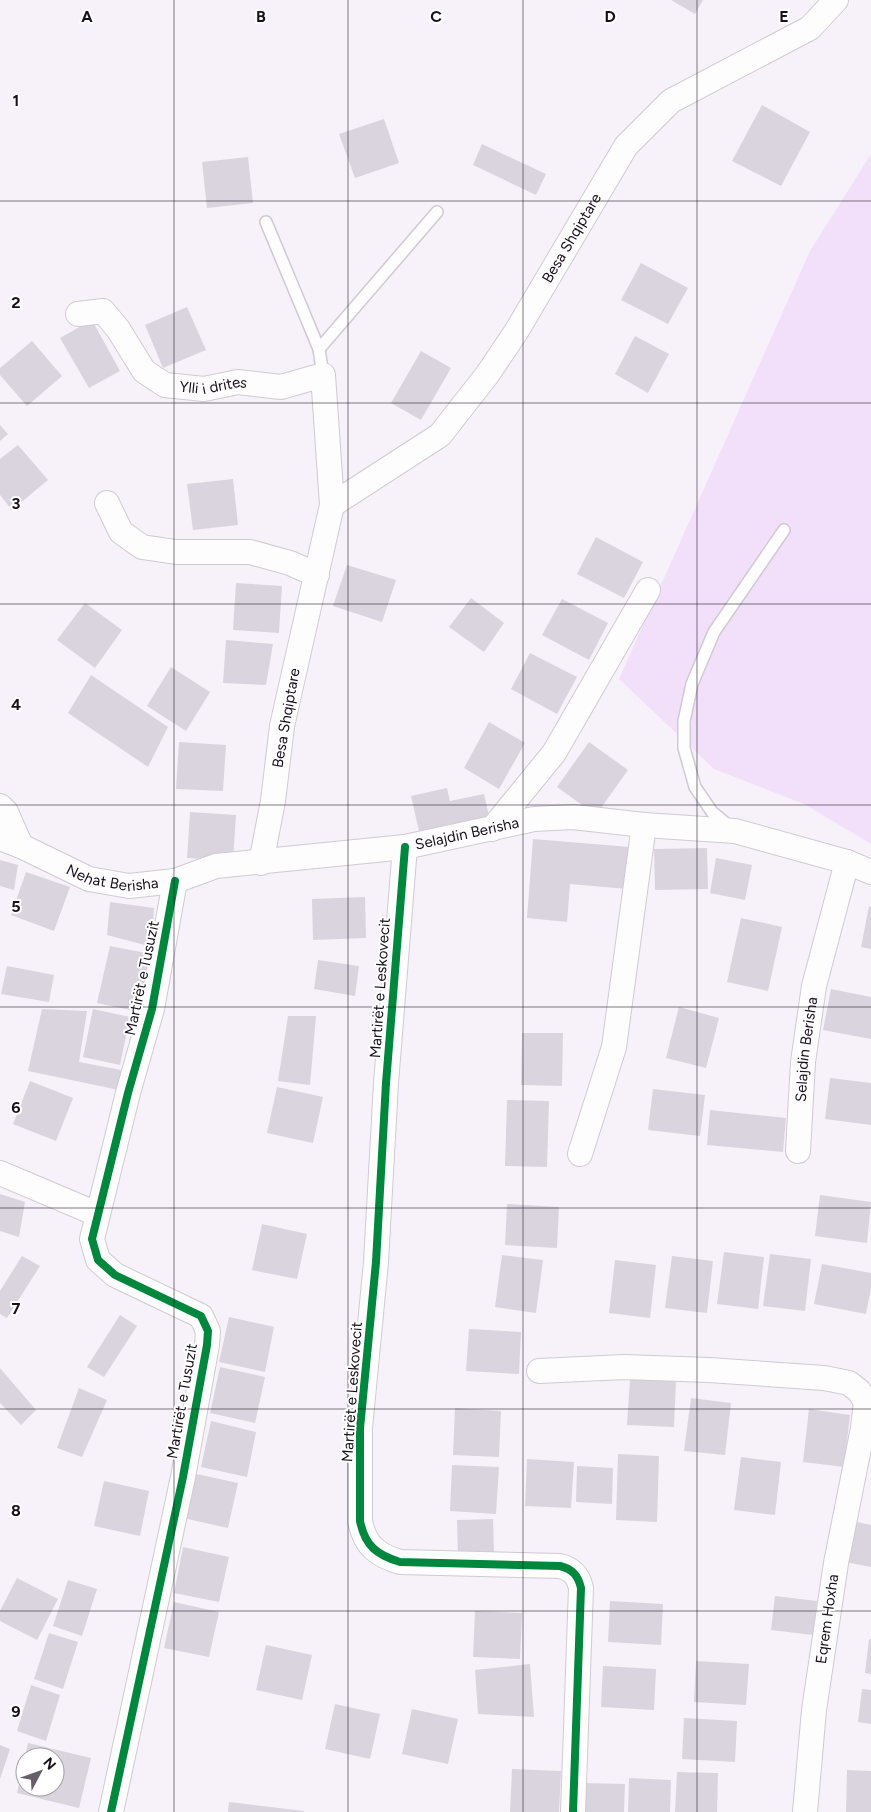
<svg xmlns="http://www.w3.org/2000/svg" width="871" height="1812" viewBox="0 0 871 1812" font-family="Figtree,sans-serif">
	<style>
		.green { fill: #f2e0fa }
		.building { fill: #dad4de }
		.lines { fill: none; stroke-linecap: round; stroke-linejoin: round }
		.service-casing { stroke: #d0cad3; stroke-width: 14 }
		.minor-casing { stroke: #d0cad3; stroke-width: 26 }
		.service { stroke: #fefdfe; stroke-width: 11 }
		.minor { stroke: #fefdfe; stroke-width: 24 }
		.cycleway-casing { stroke: #fff; stroke-width: 11 }
		.cycleway { stroke: #00873e; stroke-width: 8 }
		.grid { fill: none; stroke: #18101b; stroke-width: 1; stroke-opacity: 0.55 }
		.labels { text-anchor: middle; stroke-width: 4; stroke-linejoin: round; paint-order: stroke }
		.street-label { font-size: 15px; fill: #18101b; stroke: #fff }
		.grid-label { font-size: 16px; text-anchor: middle; font-weight: bold; fill: #18101b; stroke: #fff; stroke-width: 4; stroke-linejoin: round; paint-order: stroke }
	</style>
	<rect width="100%" height="100%" fill="#f7f2f9"/>
	<polygon class="green" points="871,154 871,844 804,804 714,769 619,679 810,251"/>
	<g class="building">
		<polygon points="671,0 703,0 695,14"/>
		<polygon points="762,105 810,132 781,186 732,161"/>
		<polygon points="384,119 399,163 355,178 339,134"/>
		<polygon points="482,144 546,174 536,195 473,165"/>
		<polygon points="248,157 253,203 207,208 202,162"/>
		<polygon points="641,263 688,288 668,324 621,300"/>
		<polygon points="187,307 206,350 163,368 145,325"/>
		<polygon points="92,320 120,371 89,388 60,338"/>
		<polygon points="635,336 669,354 648,393 615,374"/>
		<polygon points="32,341 62,376 27,406 0,375 0,368"/>
		<polygon points="421,351 451,368 421,420 391,403"/>
		<polygon points="0,425 8,434 0,441"/>
		<polygon points="18,445 48,480 12,510 0,495 0,459"/>
		<polygon points="233,479 238,525 193,530 187,484"/>
		<polygon points="596,537 643,562 624,598 577,574"/>
		<polygon points="347,565 396,580 382,622 333,606"/>
		<polygon points="236,583 282,586 279,633 233,630"/>
		<polygon points="471,598 504,623 484,652 449,627"/>
		<polygon points="562,599 608,623 589,660 542,635"/>
		<polygon points="85,603 122,630 95,668 57,640"/>
		<polygon points="226,640 273,644 266,685 223,683"/>
		<polygon points="530,653 577,677 557,714 511,689"/>
		<polygon points="171,667 210,692 186,731 147,706"/>
		<polygon points="91,675 168,727 148,767 68,713"/>
		<polygon points="489,722 525,743 499,789 464,768"/>
		<polygon points="179,742 226,745 223,791 176,789"/>
		<polygon points="589,742 628,770 596,815 557,787"/>
		<polygon points="447,788 450,801 484,794 489,816 419,831 411,796"/>
		<polygon points="190,812 236,815 233,861 187,858"/>
		<polygon points="533,839 630,847 627,889 570,884 567,922 527,918"/>
		<polygon points="707,848 708,889 655,890 654,849"/>
		<polygon points="716,858 752,865 745,900 710,893"/>
		<polygon points="0,860 18,865 14,890 0,886"/>
		<polygon points="26,872 70,887 54,931 11,915"/>
		<polygon points="365,897 366,938 313,940 312,899"/>
		<polygon points="110,902 154,908 152,947 107,935"/>
		<polygon points="869,906 871,907 871,949 861,947"/>
		<polygon points="741,918 782,927 768,991 727,982"/>
		<polygon points="110,946 151,954 140,1012 97,1003"/>
		<polygon points="318,960 359,966 355,996 314,989"/>
		<polygon points="7,966 54,975 49,1002 1,994"/>
		<polygon points="831,989 871,997 871,1039 823,1030"/>
		<polygon points="679,1007 719,1018 706,1068 666,1058"/>
		<polygon points="42,1009 87,1011 79,1062 121,1070 119,1090 28,1071"/>
		<polygon points="93,1009 130,1017 120,1065 83,1057"/>
		<polygon points="288,1016 316,1016 310,1085 278,1081"/>
		<polygon points="522,1033 563,1033 562,1086 521,1085"/>
		<polygon points="830,1078 871,1083 871,1125 825,1119"/>
		<polygon points="30,1081 73,1098 56,1141 13,1124"/>
		<polygon points="277,1087 323,1097 313,1143 267,1133"/>
		<polygon points="653,1089 705,1095 700,1136 648,1130"/>
		<polygon points="507,1100 549,1101 547,1167 505,1166"/>
		<polygon points="710,1110 786,1118 783,1152 707,1145"/>
		<polygon points="0,1194 25,1202 19,1237 0,1231"/>
		<polygon points="820,1195 871,1202 867,1243 815,1236"/>
		<polygon points="507,1204 559,1207 557,1248 505,1245"/>
		<polygon points="262,1224 307,1234 297,1279 252,1270"/>
		<polygon points="724,1252 764,1257 758,1309 717,1304"/>
		<polygon points="770,1254 811,1259 805,1311 763,1306"/>
		<polygon points="502,1255 543,1260 536,1313 495,1307"/>
		<polygon points="22,1256 40,1266 7,1318 0,1314 0,1291"/>
		<polygon points="672,1256 713,1261 707,1313 665,1308"/>
		<polygon points="615,1260 656,1265 650,1318 609,1313"/>
		<polygon points="822,1264 871,1273 871,1288 866,1314 814,1304"/>
		<polygon points="120,1315 137,1326 104,1377 87,1367"/>
		<polygon points="229,1317 274,1327 265,1372 219,1362"/>
		<polygon points="469,1329 521,1332 519,1374 466,1371"/>
		<polygon points="220,1367 265,1377 255,1423 210,1413"/>
		<polygon points="0,1368 36,1410 21,1425 0,1403"/>
		<polygon points="630,1379 676,1381 674,1427 627,1425"/>
		<polygon points="79,1388 107,1400 82,1457 57,1448"/>
		<polygon points="691,1398 731,1403 725,1455 684,1451"/>
		<polygon points="455,1408 501,1411 499,1457 453,1455"/>
		<polygon points="809,1409 850,1415 844,1467 803,1462"/>
		<polygon points="211,1421 256,1432 247,1477 201,1467"/>
		<polygon points="618,1454 659,1456 657,1522 616,1520"/>
		<polygon points="741,1457 781,1462 775,1515 734,1510"/>
		<polygon points="527,1459 574,1462 571,1508 525,1506"/>
		<polygon points="452,1465 499,1467 496,1514 450,1511"/>
		<polygon points="577,1466 613,1468 612,1504 576,1502"/>
		<polygon points="192,1473 238,1483 228,1528 183,1518"/>
		<polygon points="104,1481 149,1491 140,1536 94,1526"/>
		<polygon points="493,1519 494,1554 458,1555 457,1520"/>
		<polygon points="853,1521 871,1525 871,1567 845,1562"/>
		<polygon points="183,1547 229,1557 219,1602 174,1593"/>
		<polygon points="17,1578 58,1599 37,1640 0,1621 0,1611"/>
		<polygon points="68,1580 97,1589 82,1636 53,1626"/>
		<polygon points="775,1596 817,1601 813,1635 771,1630"/>
		<polygon points="610,1601 663,1604 661,1645 608,1642"/>
		<polygon points="174,1602 219,1612 209,1657 164,1648"/>
		<polygon points="475,1611 522,1613 520,1659 473,1657"/>
		<polygon points="49,1633 78,1642 63,1689 34,1679"/>
		<polygon points="869,1639 871,1639 871,1674 865,1673"/>
		<polygon points="266,1645 312,1655 302,1700 256,1690"/>
		<polygon points="696,1661 749,1664 746,1705 694,1702"/>
		<polygon points="530,1664 534,1717 478,1714 475,1670"/>
		<polygon points="603,1666 656,1669 654,1710 601,1707"/>
		<polygon points="31,1685 60,1695 46,1741 17,1731"/>
		<polygon points="862,1689 871,1690 871,1724 858,1722"/>
		<polygon points="335,1704 380,1714 370,1759 325,1749"/>
		<polygon points="412,1709 458,1719 448,1764 402,1754"/>
		<polygon points="684,1718 737,1721 735,1762 682,1759"/>
		<polygon points="28,1743 91,1758 79,1808 17,1793 24,1761 25,1787 55,1787 55,1757 25,1757"/>
		<polygon points="0,1745 10,1749 0,1779"/>
		<polygon points="512,1769 561,1771 559,1812 510,1812"/>
		<polygon points="847,1770 871,1771 871,1812 846,1812"/>
		<polygon points="677,1772 718,1773 717,1812 675,1812"/>
		<polygon points="629,1778 671,1780 670,1812 628,1812"/>
		<polygon points="584,1783 625,1784 624,1812 583,1812"/>
		<polygon points="229,1802 304,1811 304,1812 228,1812"/>
	</g>
	<g class="lines">
		<g class="service-casing">
			<g id="service">
				<polyline points="266,222 319,349"/>
				<polyline points="323,375 319,349 437,212"/>
				<polyline points="730,827 712,812 695,787 684,748 684,721 692,684 714,632 784,530"/>
			</g>
		</g>
		<g class="minor-casing">
			<g id="minor">
				<path id="s1" d="M78 314 103 311 118 329 144 371 165 385 204 389 238 382 281 387 323 375 332 505 282 726 273 801 261 863"/>
				<polyline points="107,503 121,532 142,547 176,552 250,552 290,563 317,575"/>
				<path id="s2" d="M332 505 440 435 487 375 516 332 626 146 671 101 810 28 836 0"/>
				<polyline points="0,806 6,812 21,846"/>
				<polyline points="492,829 554,753 648,590"/>
				<path id="s3" d="M0 838 21 846 89 879 129 886 175 881 216 866 405 847 534 819 573 817 644 825 735 831 847 862 871 872"/>
				<path d="M405 847 386 1083 376 1262 360 1428V1521C365 1546 377 1555 400 1562L560 1566C572 1569 578 1575 581 1588L573 1812"/>
				<path id="s4" d="M798 1151 803 1062 814 986 847 862"/>
				<polyline points="580,1154 614,1047 644,825"/>
				<polyline points="0,1173 97,1214"/>
				<polyline points="539,1371 624,1367 709,1370 824,1378 849,1383 859,1391 866,1402 863,1428 836,1563 814,1710 805,1812"/>
				<polyline points="111,1812 183,1477 207,1345 208,1331 201,1316 115,1275 98,1260 92,1239 128,1093 152,1009 175,881"/>
			</g>
		</g>
		<use href="#service" class="service"/>
		<use href="#minor" class="minor"/>
		<g class="cycleway-casing">
			<g id="cycleway">
				<path d="M405 847 386 1083 376 1262 360 1428V1521C365 1546 377 1555 400 1562L560 1566C572 1569 578 1575 581 1588L573 1812"/>
				<polyline points="111,1812 183,1477 207,1345 208,1331 201,1316 115,1275 98,1260 92,1239 128,1093 152,1009 175,881"/>
			</g>
		</g>
		<use href="#cycleway" class="cycleway"/>
	</g>
	<path class="grid" d="M174 0V1812M348 0V1812M523 0V1812M697 0V1812M0 201H871M0 403H871M0 604H871M0 805H871M0 1007H871M0 1208H871M0 1409H871M0 1611H871"/>
	<g class="labels">
		<g class="street-label">
			<text dy="5" stroke="none"><textPath href="#s2" startOffset="366">Besa Shqiptare</textPath></text>
			<text dy="5" stroke="none"><textPath href="#s1" startOffset="172">Ylli i drites</textPath></text>
			<text transform="translate(286 718) rotate(-80)" y="5">Besa Shqiptare</text>
			<text dy="5" stroke="none"><textPath href="#s3" startOffset="482">Selajdin Berisha</textPath></text>
			<text dy="5" stroke="none"><textPath href="#s3" startOffset="121">Nehat Berisha</textPath></text>
			<text transform="translate(142 978) rotate(-78)" y="5">Martirët e Tusuzit</text>
			<text transform="translate(380 988) rotate(-86)" y="5">Martirët e Leskovecit</text>
			<text dy="5" stroke="none"><textPath href="#s4" startOffset="102">Selajdin Berisha</textPath></text>
			<text transform="translate(352 1392) rotate(-86)" y="5">Martirët e Leskovecit</text>
			<text transform="translate(182 1401) rotate(-80)" y="5">Martirët e Tusuzit</text>
			<text transform="translate(827 1619) rotate(-82)" y="5">Eqrem Hoxha</text>
		</g>
	</g>
	<g class="grid-label">
		<text x="87" y="22">A</text>
		<text x="261" y="22">B</text>
		<text x="436" y="22">C</text>
		<text x="610" y="22">D</text>
		<text x="784" y="22">E</text>
		<text x="16" y="106">1</text>
		<text x="16" y="308">2</text>
		<text x="16" y="509">3</text>
		<text x="16" y="710">4</text>
		<text x="16" y="912">5</text>
		<text x="16" y="1113">6</text>
		<text x="16" y="1314">7</text>
		<text x="16" y="1516">8</text>
		<text x="16" y="1717">9</text>
	</g>
	<g transform="translate(40 1772) rotate(49)"><circle r="24" fill="#ffffff" stroke="#a39fa4"/>
	<path d="M0-4L9 19L0 12L-9 19Z" fill="#665f69"/>
	<text y="-8" font-size="14" font-weight="bold" text-anchor="middle" fill="#18101b">N</text>
	</g>
</svg>
